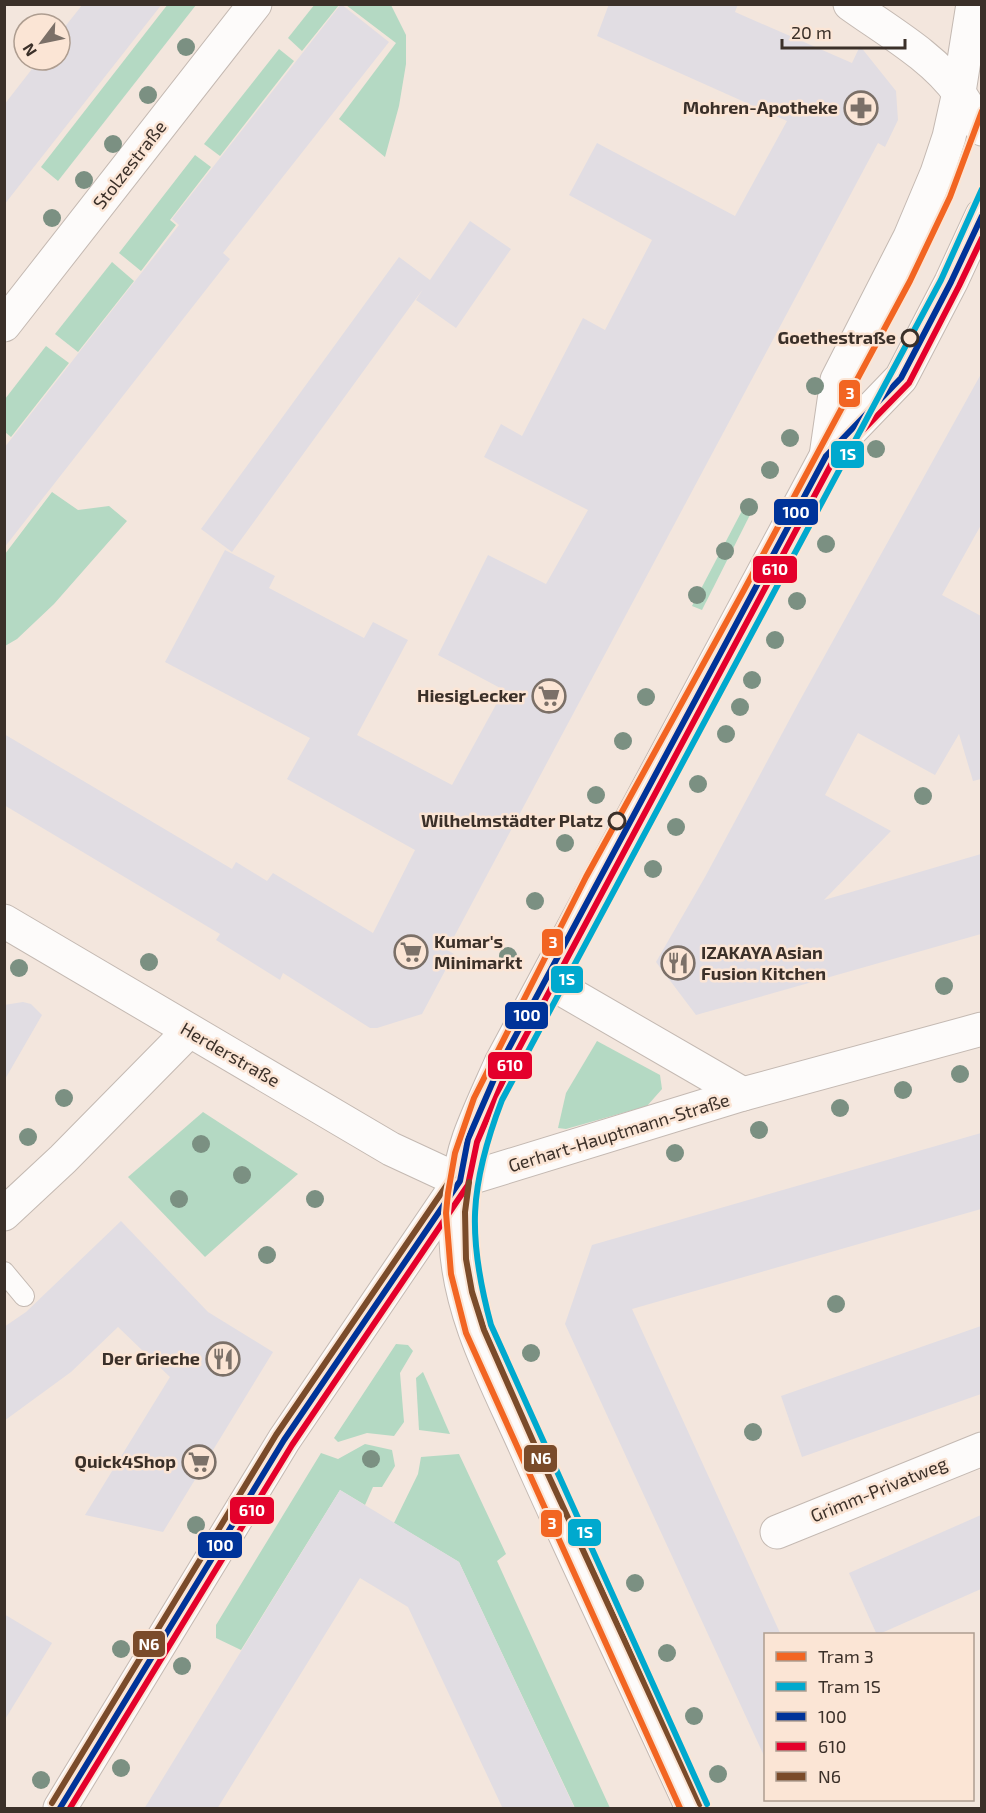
<svg xmlns="http://www.w3.org/2000/svg" width="986" height="1813" viewBox="0 0 986 1813" font-family="'Exo 2',sans-serif">
	<style>
		.green { fill: #b4d9c3 }
		.building { fill: #e1dde3 }
		.lines { fill: none; stroke-linecap: round; stroke-linejoin: round }
		.lane-casing { stroke: #c4b9b2; stroke-width: 22 }
		.street-casing { stroke: #c4b9b2; stroke-width: 35 }
		.secondary-casing { stroke: #c4b9b2; stroke-width: 35 }
		.lane { stroke: #fdfbfa; stroke-width: 20 }
		.street { stroke: #fdfbfa; stroke-width: 33 }
		.secondary { stroke: #fdfbfa; stroke-width: 33 }
		.bus-1-casing { stroke: #fbe5d5; stroke-width: 10 }
		.bus-2-casing { stroke: #fbe5d5; stroke-width: 10 }
		.bus-3-casing { stroke: #fbe5d5; stroke-width: 10 }
		.bus-1 { stroke: #039; stroke-width: 6 }
		.bus-2 { stroke: #e4002b; stroke-width: 6 }
		.bus-3 { stroke: #7a4b2a; stroke-width: 6 }
		.tram-1-casing { stroke: #fbe5d5; stroke-width: 10 }
		.tram-2-casing { stroke: #fbe5d5; stroke-width: 10 }
		.tram-1 { stroke: #f26522; stroke-width: 6 }
		.tram-2 { stroke: #00a9ce; stroke-width: 6 }
		.tree { fill: #7b9082 }
		.stop-dot { fill: #fbe5d5; stroke: #3b3029; stroke-width: 3 }
		.labels { text-anchor: middle; stroke-width: 5; stroke-linejoin: round; paint-order: stroke }
		.poi-label { font-size: 18px; font-weight: bold; fill: #3b3029; stroke: #fbe5d5; text-anchor: end }
		.street-label { font-size: 18px; fill: #3b3029; stroke: #fbe5d5 }
		.stop-label { font-size: 18px; font-weight: bold; fill: #3b3029; stroke: #fbe5d5; text-anchor: end }
		.line-badge { stroke: #fbe5d5; stroke-width: 2 }
		.badge-label { font-size: 16px; text-anchor: middle; font-weight: bold; fill: #fff }
	</style>
	<rect width="100%" height="100%" fill="#f3e6dd"/>
	<g class="green">
		<polygon points="168,4 196,5 58,181 41,167"/>
		<polygon points="315,4 339,5 302,51 288,38"/>
		<polygon points="346,5 391,5 406,35 406,64 399,106 385,157 339,119 396,43"/>
		<polygon points="279,49 294,61 220,156 204,144"/>
		<polygon points="195,155 211,167 170,220 176,225 141,271 119,253"/>
		<polygon points="112,262 134,281 78,352 55,334"/>
		<polygon points="46,346 69,363 11,437 5,432 5,399"/>
		<polygon points="52,492 78,510 109,506 127,521 54,604 17,639 5,646 5,554"/>
		<polygon points="757,501 702,610 692,606 746,503"/>
		<polygon points="597,1041 660,1075 662,1089 647,1106 566,1129 558,1128 566,1093"/>
		<polygon points="203,1112 298,1174 205,1257 128,1177"/>
		<polygon points="396,1344 408,1345 413,1351 400,1373 404,1422 394,1436 367,1433 338,1442 334,1438"/>
		<polygon points="423,1372 450,1434 419,1430 416,1378"/>
		<polygon points="365,1444 392,1450 395,1466 382,1487 373,1487 365,1505 340,1490 241,1650 216,1638 216,1625 321,1453 338,1459"/>
		<polygon points="459,1454 506,1554 497,1561 610,1808 575,1808 459,1562 394,1523 418,1474 421,1457"/>
	</g>
	<g class="building">
		<polygon points="83,4 162,4 4,205 4,105 39,60 60,60 60,33"/>
		<polygon points="341,4 389,42 223,253 230,259 4,548 4,448 179,225 172,219"/>
		<polygon points="609,4 738,4 735,12 852,63 860,46 896,91 898,120 885,147 878,143 447,950 454,954 422,1014 377,1028 370,1028 283,973 280,980 216,940 220,934 4,805 4,734 232,869 236,862 267,881 273,873 373,933 415,850 287,779 310,738 165,662 225,550 275,576 269,588 364,638 373,622 408,640 357,735 452,785 504,690 438,655 488,555 546,584 588,510 484,457 501,424 522,436 583,318 605,330 652,240 569,195 597,143 735,216 787,121 597,36"/>
		<polygon points="470,221 511,249 456,328 416,300 423,289 232,552 201,529 399,257 430,280"/>
		<polygon points="981,374 981,525 942,595 981,616 981,779 973,781 959,734 935,775 858,733 825,795 891,831 824,900 981,854 981,934 696,1015 656,962 705,877 799,702"/>
		<polygon points="23,1002 31,1004 42,1015 4,1081 4,1005"/>
		<polygon points="981,1133 981,1209 632,1309 781,1635 765,1635 765,1758 565,1324 592,1245"/>
		<polygon points="121,1221 208,1312 273,1352 163,1532 85,1515 170,1377 118,1327 71,1372 4,1421 4,1327 26,1312"/>
		<polygon points="981,1326 981,1394 802,1457 781,1396"/>
		<polygon points="340,1490 459,1562 575,1809 503,1809 408,1607 360,1578 217,1809 144,1809"/>
		<polygon points="981,1515 981,1589 877,1635 849,1573"/>
		<polygon points="4,1614 52,1643 4,1721"/>
	</g>
	<g class="lines">
		<g class="lane-casing">
			<polyline id="lane" points="4,1272 24,1296"/>
		</g>
		<g class="street-casing">
			<g id="street">
				<path d="M850 4C886 30 934 57 959 93 967 105 974 117 982 129"/>
				<polyline points="4,325 255,4"/>
				<polyline points="4,921 391,1149 460,1181 743,1094 982,1029"/>
				<polyline points="546,980 743,1094"/>
				<polyline points="4,1214 63,1159 189,1031"/>
				<polyline points="777,1532 982,1449"/>
			</g>
		</g>
		<g class="secondary-casing">
			<g id="secondary">
				<polyline points="826,456 837,380 910,237 937,173 949,137 959,92 973,4"/>
				<polyline points="60,1808 284,1440 459,1182"/>
				<path d="M692 1808C637 1687 579 1568 525 1446 496 1381 459 1314 456 1241 454 1208 458 1170 469 1138 478 1113 490 1088 501 1063L826 456 901 378 951 282 982 215"/>
			</g>
		</g>
		<use href="#lane" class="lane"/>
		<use href="#street" class="street"/>
		<use href="#secondary" class="secondary"/>
		<g class="bus-1-casing">
			<polyline id="bus-1" points="60,1808 284,1440 460,1181 468,1139 501,1063 826,456 901,378 951,282 982,216"/>
		</g>
		<g class="bus-2-casing">
			<polyline id="bus-2" points="70,1808 292,1445 468,1185 477,1142 509,1067 833,461 909,383 959,286 982,238"/>
		</g>
		<g class="bus-3-casing">
			<g id="bus-3">
				<polyline points="469,1182 465,1212 466,1259 472,1292 484,1330 540,1457 700,1804"/>
				<polyline points="52,1803 276,1435 453,1176"/>
			</g>
		</g>
		<use href="#bus-1" class="bus-1"/>
		<use href="#bus-2" class="bus-2"/>
		<use href="#bus-3" class="bus-3"/>
		<g class="tram-1-casing">
			<polyline id="tram-1" points="680,1808 466,1333 451,1274 446,1213 448,1193 455,1153 474,1098 586,877 744,590 910,281 950,197 982,111"/>
		</g>
		<g class="tram-2-casing">
			<path id="tram-2" d="M707 1804 491 1325C467 1236 469 1186 502 1100L941 280 982 189"/>
		</g>
		<use href="#tram-1" class="tram-1"/>
		<use href="#tram-2" class="tram-2"/>
	</g>
	<g class="tree">
		<circle cx="186" cy="47" r="9"/>
		<circle cx="148" cy="95" r="9"/>
		<circle cx="113" cy="144" r="9"/>
		<circle cx="84" cy="180" r="9"/>
		<circle cx="52" cy="218" r="9"/>
		<circle cx="815" cy="386" r="9"/>
		<circle cx="790" cy="438" r="9"/>
		<circle cx="876" cy="449" r="9"/>
		<circle cx="770" cy="470" r="9"/>
		<circle cx="749" cy="507" r="9"/>
		<circle cx="826" cy="544" r="9"/>
		<circle cx="725" cy="551" r="9"/>
		<circle cx="697" cy="595" r="9"/>
		<circle cx="797" cy="601" r="9"/>
		<circle cx="775" cy="640" r="9"/>
		<circle cx="752" cy="680" r="9"/>
		<circle cx="646" cy="697" r="9"/>
		<circle cx="740" cy="707" r="9"/>
		<circle cx="726" cy="734" r="9"/>
		<circle cx="623" cy="741" r="9"/>
		<circle cx="698" cy="784" r="9"/>
		<circle cx="596" cy="795" r="9"/>
		<circle cx="923" cy="796" r="9"/>
		<circle cx="676" cy="827" r="9"/>
		<circle cx="565" cy="843" r="9"/>
		<circle cx="653" cy="869" r="9"/>
		<circle cx="535" cy="901" r="9"/>
		<circle cx="508" cy="956" r="9"/>
		<circle cx="149" cy="962" r="9"/>
		<circle cx="19" cy="968" r="9"/>
		<circle cx="944" cy="986" r="9"/>
		<circle cx="960" cy="1074" r="9"/>
		<circle cx="903" cy="1090" r="9"/>
		<circle cx="64" cy="1098" r="9"/>
		<circle cx="840" cy="1108" r="9"/>
		<circle cx="759" cy="1130" r="9"/>
		<circle cx="28" cy="1137" r="9"/>
		<circle cx="201" cy="1144" r="9"/>
		<circle cx="675" cy="1153" r="9"/>
		<circle cx="242" cy="1175" r="9"/>
		<circle cx="179" cy="1199" r="9"/>
		<circle cx="315" cy="1199" r="9"/>
		<circle cx="267" cy="1255" r="9"/>
		<circle cx="836" cy="1304" r="9"/>
		<circle cx="531" cy="1353" r="9"/>
		<circle cx="753" cy="1432" r="9"/>
		<circle cx="371" cy="1459" r="9"/>
		<circle cx="196" cy="1525" r="9"/>
		<circle cx="635" cy="1583" r="9"/>
		<circle cx="121" cy="1649" r="9"/>
		<circle cx="667" cy="1653" r="9"/>
		<circle cx="182" cy="1666" r="9"/>
		<circle cx="694" cy="1716" r="9"/>
		<circle cx="121" cy="1768" r="9"/>
		<circle cx="718" cy="1774" r="9"/>
		<circle cx="41" cy="1780" r="9"/>
	</g>
	<defs>
		<g id="pharmacy-ring" transform="scale(1.725)"><circle r="9.5" fill="#fbe5d5" stroke="#7b7068" stroke-width="1.5"/><path d="M-2-6h4v4h4v4h-4v4h-4v-4h-4v-4h4Z" fill="#7b7068"/></g>
		<g id="supermarket-ring" transform="scale(1.725)"><circle r="9.5" fill="#fbe5d5" stroke="#7b7068" stroke-width="1.5"/><path d="M-6-5.5h2.5l.6 2H6L4.5 2H-2.5L-4.4-4H-6ZM-1.5 3.2a1.3 1.3 0 1 0 .1 0ZM3 3.2a1.3 1.3 0 1 0 .1 0Z" fill="#7b7068"/></g>
		<g id="restaurant-ring" transform="scale(1.725)"><circle r="9.5" fill="#fbe5d5" stroke="#7b7068" stroke-width="1.5"/><path d="M-5-6h1v4h1v-4h1v4h1v-4h1v5L-1.5 .5V6h-2V.5L-5-1ZM5-6V6H3V1.5H1.5Q1.5-4 5-6Z" fill="#7b7068"/></g>
	</defs>
	<g fill-rule="evenodd">
		<use href="#pharmacy-ring" x="861" y="108"/>
		<use href="#supermarket-ring" x="549" y="696"/>
		<use href="#supermarket-ring" x="411" y="952"/>
		<use href="#restaurant-ring" x="678" y="963"/>
		<use href="#restaurant-ring" x="223" y="1359"/>
		<use href="#supermarket-ring" x="199" y="1462"/>
	</g>
	<g class="stop-dot">
		<circle cx="910" cy="338" r="8"/>
		<circle cx="617" cy="821" r="8"/>
	</g>
	<g class="labels">
		<g class="poi-label">
			<text x="838" y="114">Mohren-Apotheke</text>
			<text x="526" y="702">HiesigLecker</text>
			<text x="434" y="948" text-anchor="start">Kumar's<tspan x="434" dy="21">Minimarkt</tspan></text>
			<text x="701" y="959" text-anchor="start">IZAKAYA Asian<tspan x="701" dy="21">Fusion Kitchen</tspan></text>
			<text x="200" y="1365">Der Grieche</text>
			<text x="176" y="1468">Quick4Shop</text>
		</g>
		<g class="street-label">
			<text transform="translate(130 165) rotate(-52)" y="6">Stolzestraße</text>
			<text transform="translate(230 1055) rotate(30)" y="6">Herderstraße</text>
			<text transform="translate(619 1133) rotate(-17)" y="6">Gerhart-Hauptmann-Straße</text>
			<text transform="translate(879 1490) rotate(-22)" y="6">Grimm-Privatweg</text>
		</g>
		<g class="stop-label">
			<text x="896" y="344">Goethestraße</text>
			<text x="603" y="827">Wilhelmstädter Platz</text>
		</g>
	</g>
	<g class="line-badge">
		<rect x="838" y="379" width="23" height="29" rx="6" fill="#f26522"/>
		<rect x="830" y="440" width="35" height="29" rx="6" fill="#00a9ce"/>
		<rect x="773" y="498" width="46" height="28" rx="6" fill="#039"/>
		<rect x="752" y="555" width="46" height="29" rx="6" fill="#e4002b"/>
		<rect x="541" y="928" width="23" height="29" rx="6" fill="#f26522"/>
		<rect x="550" y="965" width="34" height="29" rx="6" fill="#00a9ce"/>
		<rect x="504" y="1001" width="45" height="29" rx="6" fill="#039"/>
		<rect x="487" y="1051" width="46" height="29" rx="6" fill="#e4002b"/>
		<rect x="523" y="1444" width="35" height="29" rx="6" fill="#7a4b2a"/>
		<rect x="229" y="1496" width="46" height="29" rx="6" fill="#e4002b"/>
		<rect x="540" y="1509" width="23" height="29" rx="6" fill="#f26522"/>
		<rect x="567" y="1518" width="35" height="29" rx="6" fill="#00a9ce"/>
		<rect x="197" y="1531" width="46" height="28" rx="6" fill="#039"/>
		<rect x="132" y="1630" width="34" height="28" rx="6" fill="#7a4b2a"/>
	</g>
	<g class="badge-label">
		<text x="850" y="399">3</text>
		<text x="848" y="460">1S</text>
		<text x="796" y="518">100</text>
		<text x="775" y="575">610</text>
		<text x="553" y="948">3</text>
		<text x="567" y="985">1S</text>
		<text x="527" y="1021">100</text>
		<text x="510" y="1071">610</text>
		<text x="541" y="1464">N6</text>
		<text x="252" y="1516">610</text>
		<text x="552" y="1529">3</text>
		<text x="585" y="1538">1S</text>
		<text x="220" y="1551">100</text>
		<text x="149" y="1650">N6</text>
	</g>
	<rect width="986" height="1813" fill="none" stroke="#3b3029" stroke-width="12"/>
	<rect x="764" y="1633" width="210" height="168" fill="#fbe5d5" stroke="#ae9d90" stroke-width="1.5"/>
	<rect x="776" y="1652" width="30" height="9" fill="#f26522" stroke="#ae9d90" stroke-width="1.5"/>
	<text x="818" y="1663" font-size="18" fill="#3b3029">Tram 3</text>
	<rect x="776" y="1682" width="30" height="9" fill="#00a9ce" stroke="#ae9d90" stroke-width="1.5"/>
	<text x="818" y="1693" font-size="18" fill="#3b3029">Tram 1S</text>
	<rect x="776" y="1712" width="30" height="9" fill="#003399" stroke="#ae9d90" stroke-width="1.5"/>
	<text x="818" y="1723" font-size="18" fill="#3b3029">100</text>
	<rect x="776" y="1742" width="30" height="9" fill="#e4002b" stroke="#ae9d90" stroke-width="1.5"/>
	<text x="818" y="1753" font-size="18" fill="#3b3029">610</text>
	<rect x="776" y="1772" width="30" height="9" fill="#7a4b2a" stroke="#ae9d90" stroke-width="1.5"/>
	<text x="818" y="1783" font-size="18" fill="#3b3029">N6</text>
	<g transform="translate(42 42) rotate(238)"><circle r="28" fill="#fbe5d5" stroke="#ae9d90" stroke-width="1.5"/>
	<path d="M0-4.5L10 22L0 15L-10 22Z" fill="#7b7068"/>
	<text y="-9" font-size="16" font-weight="bold" text-anchor="middle" fill="#3b3029">N</text>
	</g>
	<path d="M782 39v9h123v-9" fill="none" stroke="#3b3029" stroke-width="3"/>
	<text x="791" y="39" font-size="18" fill="#3b3029" stroke="#fbe5d5" stroke-width="4.5" paint-order="stroke">20 m</text>
</svg>
